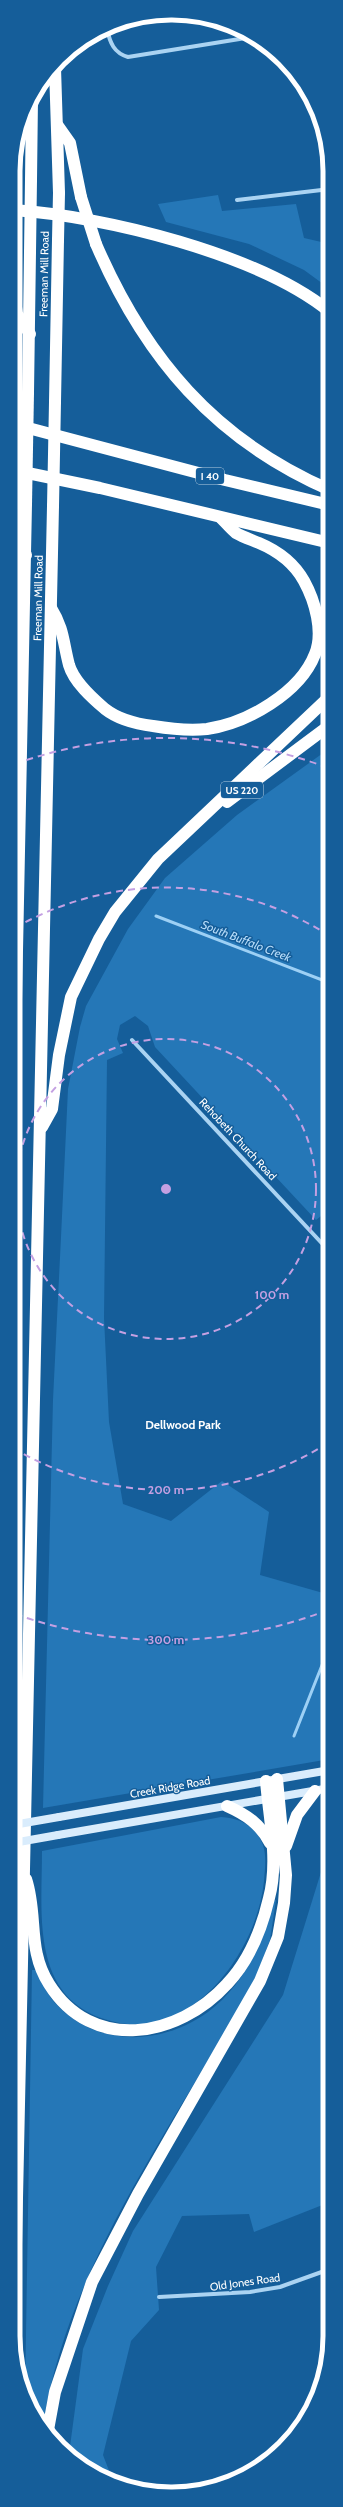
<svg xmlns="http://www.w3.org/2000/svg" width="343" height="2507" viewBox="0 0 343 2507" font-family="Cabin,sans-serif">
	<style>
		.green { fill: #2577b7 }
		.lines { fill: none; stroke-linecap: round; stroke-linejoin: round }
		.stream { stroke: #9dd0f5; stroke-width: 3 }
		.street { stroke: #aad3f2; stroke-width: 4 }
		.secondary { stroke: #d9ecfc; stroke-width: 8 }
		.highway { stroke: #fff; stroke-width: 12 }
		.secondary-bridge { stroke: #d9ecfc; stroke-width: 8 }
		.highway-bridge { stroke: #fff; stroke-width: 12 }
		.ring { fill: none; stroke: #c4a0e2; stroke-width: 2; stroke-dasharray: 7 5 }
		.labels { text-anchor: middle; stroke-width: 3; stroke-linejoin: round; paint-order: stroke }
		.shield { fill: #155e9a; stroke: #b9cfe1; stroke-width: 1 }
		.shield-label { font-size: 10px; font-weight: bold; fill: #fff }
		.street-label { font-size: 11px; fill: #fff; stroke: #155e9a }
		.water-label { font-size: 12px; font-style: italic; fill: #b7dcf9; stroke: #155e9a }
		.neighbourhood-label { font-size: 12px; font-weight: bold; fill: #fff; stroke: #155e9a }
		.rim { fill: none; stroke: #fff; stroke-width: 5 }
		.centre { fill: #c4a0e2; stroke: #155e9a; stroke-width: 2 }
		.ring-label { font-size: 12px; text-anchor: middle; font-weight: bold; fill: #c4a0e2; stroke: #155e9a; stroke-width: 3; stroke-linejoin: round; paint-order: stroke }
	</style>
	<rect width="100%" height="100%" fill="#155e9a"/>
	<g class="green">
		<polygon points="218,195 222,211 296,204 304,238 330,244 330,289 304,270 249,244 166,222 158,204"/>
		<polygon points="330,748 330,1209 316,1220 155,1047 148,1026 135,1016 120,1025 117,1039 123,1053 107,1060 104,1318 109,1422 123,1504 171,1521 222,1481 269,1512 260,1575 330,1595 330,1759 43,1808 53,1400 61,1237 68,1089 80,1027 86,1006 128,929 165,878 237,815"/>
		<path d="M221 1817C236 1818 251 1823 259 1837 268 1851 265 1866 264 1881 257 1952 191 2043 111 2021 30 2000 42 1916 42 1851Z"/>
		<polygon points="330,1843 330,2006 327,2015 330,2021 330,2202 254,2232 249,2214 182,2216 156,2267 159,2310 131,2341 103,2455 113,2481 102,2478 69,2454 83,2349 108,2286 133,2231 283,1995"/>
		<path d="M276 1900 270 1940 257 1974C180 2120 70 2256 43 2424L25 2395 32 1970H36C42 1982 48 1997 58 2006 99 2048 163 2045 208 2012 242 1987 265 1942 273 1901Z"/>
	</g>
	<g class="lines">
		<g class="stream">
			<polyline points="156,916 330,983"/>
			<polyline points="294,1736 330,1645"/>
		</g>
		<g class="street">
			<path d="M107 29C110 43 114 53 128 57L252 37"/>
			<polyline points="237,200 330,189"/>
			<polyline points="132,1040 330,1252"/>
			<polyline points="159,2297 250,2292 280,2287 330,2269"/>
		</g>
		<g class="secondary">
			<polyline points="59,1817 330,1770"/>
			<polyline points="58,1835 330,1788"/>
		</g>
		<g class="highway">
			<polyline points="55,68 59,193"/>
			<polyline points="58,126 70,143 81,197"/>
			<polyline points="31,180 32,98"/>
			<path d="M13 210C104 216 259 254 330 312"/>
			<path d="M96 244C145 358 215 440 330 490"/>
			<polyline points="13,287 17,314 30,334"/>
			<polyline points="28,393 30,252"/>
			<polyline points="55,402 58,240"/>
			<polyline points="13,424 225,480 330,505"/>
			<polyline points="13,470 100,488 330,543"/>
			<polyline points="13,571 26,555"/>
			<path d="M51 608C64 629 63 642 69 665 74 682 92 698 105 709 119 720 137 724 153 726 171 729 189 731 207 729 247 723 300 693 315 654 324 632 315 601 304 581 294 563 278 551 259 543 252 540 243 537 236 533 231 529 226 523 221 518"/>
			<polyline points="227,802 330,725"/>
			<polyline points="42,1127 52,1109 59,1055 71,997 99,939 115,912 158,859 330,696"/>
			<polyline points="13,1149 26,504"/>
			<path d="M227 1806C247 1815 260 1824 270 1843"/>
			<polyline points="286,1846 297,1815 315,1791"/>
			<path d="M26 1879C38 1915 27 1950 49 1984 92 2053 178 2038 227 1984 249 1961 262 1928 269 1898 279 1861 269 1819 266 1781"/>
			<polyline points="14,2339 53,506"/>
			<polyline points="48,2430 55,2392 92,2282 138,2194 260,1981 278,1937 284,1903 286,1875 277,1779"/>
		</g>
		<g class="secondary-bridge">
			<polyline points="13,1825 59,1817"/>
			<polyline points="13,1843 58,1835"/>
		</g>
		<g class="highway-bridge">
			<polyline points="81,197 96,244"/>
			<polyline points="58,240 59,193"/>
			<polyline points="30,252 31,180"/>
			<polyline points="26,504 28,393"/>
			<polyline points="53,506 55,402"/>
		</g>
	</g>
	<g class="ring">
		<circle cx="166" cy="1189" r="150"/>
		<path d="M328 1443A301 301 0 0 1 13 1448M15 928A301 301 0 0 1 328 935"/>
		<path d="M328 1610A451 451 0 0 1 15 1614M15 764A451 451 0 0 1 328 768"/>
	</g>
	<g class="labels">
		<g class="shield">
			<rect x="196" y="468" width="28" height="16" rx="3"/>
			<rect x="221" y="782" width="42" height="16" rx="3"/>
		</g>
		<g class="shield-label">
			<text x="210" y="480">I 40</text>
			<text x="242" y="794">US 220</text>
		</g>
		<g class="street-label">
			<text transform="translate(44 274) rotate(-89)" y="4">Freeman Mill Road</text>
			<text transform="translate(38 598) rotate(-89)" y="4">Freeman Mill Road</text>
			<text transform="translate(238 1139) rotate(47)" y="4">Rehobeth Church Road</text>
			<text transform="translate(170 1787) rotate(-10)" y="4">Creek Ridge Road</text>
			<text transform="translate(245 2282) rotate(-8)" y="4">Old Jones Road</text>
		</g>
		<g class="water-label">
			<text transform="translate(246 941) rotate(21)" y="4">South Buffalo Creek</text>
		</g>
		<g class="neighbourhood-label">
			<text x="183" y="1429">Dellwood Park</text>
		</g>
	</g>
	<path d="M0 0H343V2507H0ZM171 20H172A151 151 0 0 1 323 171V2336A151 151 0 0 1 172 2487H171A151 151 0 0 1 20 2336V171A151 151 0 0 1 171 20Z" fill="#155e9a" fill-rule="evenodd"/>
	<path class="rim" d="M171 20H172A151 151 0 0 1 323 171V2336A151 151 0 0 1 172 2487H171A151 151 0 0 1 20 2336V171A151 151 0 0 1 171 20Z"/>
	<circle cx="166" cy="1189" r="6" class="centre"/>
	<g class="ring-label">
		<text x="272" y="1299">100 m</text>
		<text x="166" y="1494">200 m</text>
		<text x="166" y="1644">300 m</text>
	</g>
</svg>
